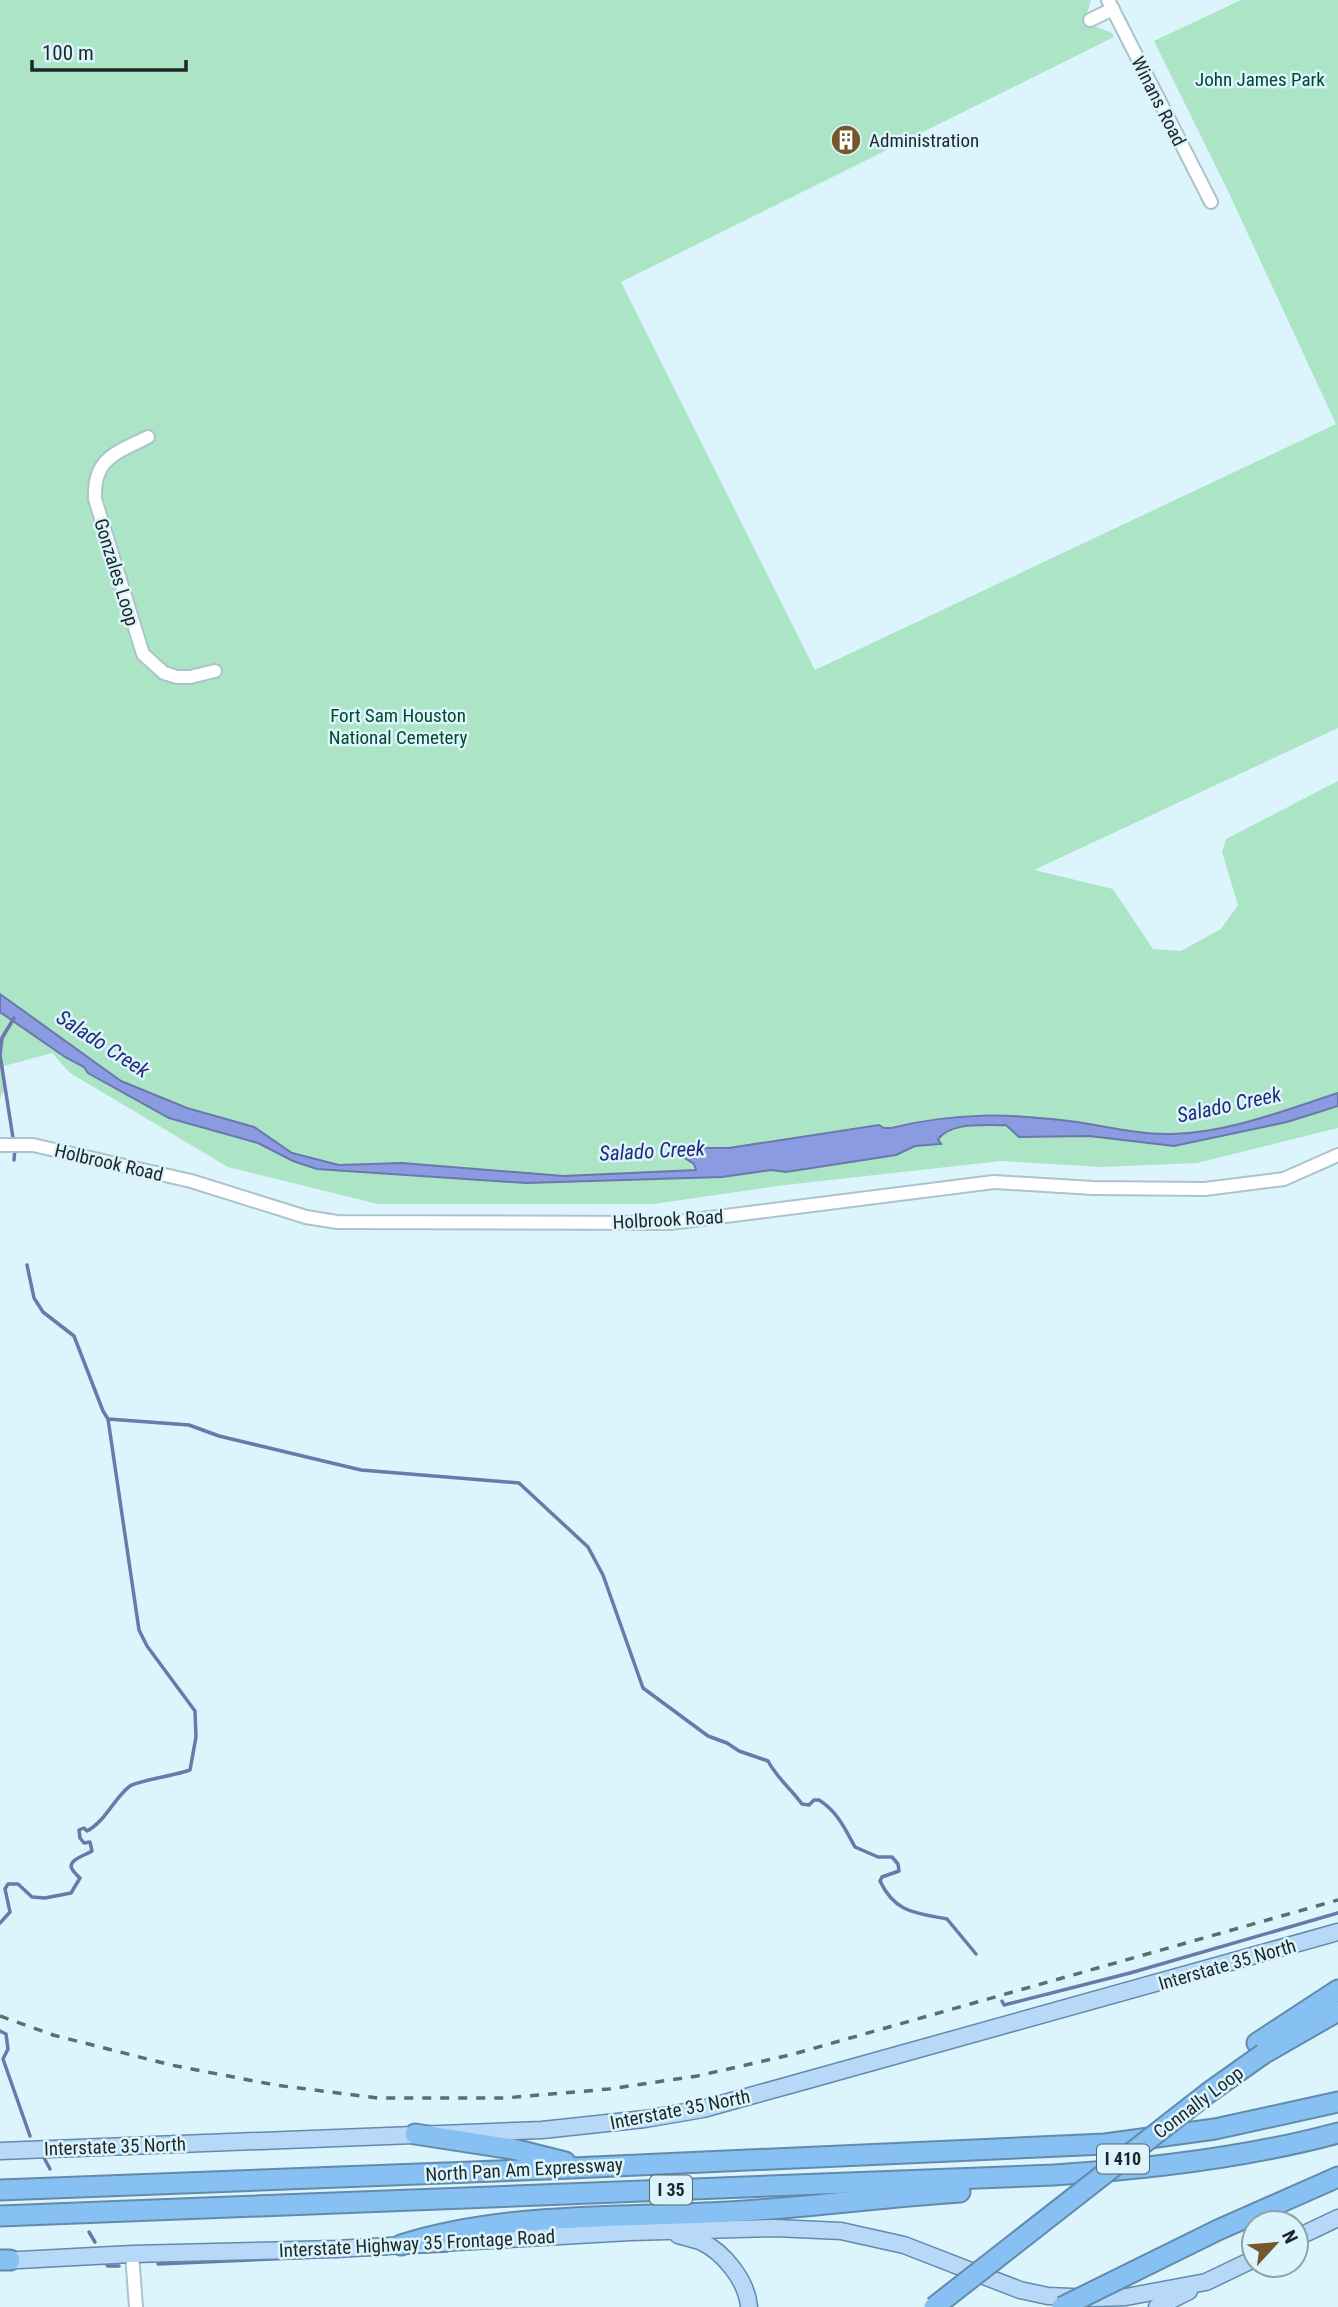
<svg xmlns="http://www.w3.org/2000/svg" width="1338" height="2307" viewBox="0 0 1338 2307" font-family="'Roboto Condensed',sans-serif">
	<style>
		.green { fill: #ace4c6 }
		.water { fill: #8b9be1; stroke: #6a78aa; stroke-width: 2 }
		.lines { fill: none; stroke-linecap: round; stroke-linejoin: round }
		.stream { stroke: #6a78aa; stroke-width: 3.5 }
		.minor-casing { stroke: #adc3ca; stroke-width: 16 }
		.major-casing { stroke: #628aab; stroke-width: 19 }
		.highway-casing { stroke: #628aab; stroke-width: 23 }
		.minor { stroke: #fff; stroke-width: 12 }
		.major { stroke: #b7d9f7; stroke-width: 16 }
		.highway { stroke: #87c0f2; stroke-width: 19 }
		.rail { stroke: #5e6c70; stroke-width: 3.5; stroke-dasharray: 9 9; stroke-linecap: butt }
		.highway-bridge-casing { stroke: #628aab; stroke-width: 23; stroke-linecap: butt }
		.highway-bridge { stroke: #87c0f2; stroke-width: 19 }
		.labels { text-anchor: middle; stroke-width: 5; stroke-linejoin: round; paint-order: stroke }
		.shield { fill: #dcf4fb; stroke: #566467; stroke-width: 2 }
		.shield-label { font-size: 18px; font-weight: bold; fill: #1d2628 }
		.park-label { font-size: 19px; fill: #004a2f; stroke: #dcf4fb }
		.street-label { font-size: 19px; fill: #1d2628; stroke: #dcf4fb }
		.poi-label { font-size: 19px; fill: #1d2628; stroke: #dcf4fb; text-anchor: start }
		.water-label { font-size: 21px; font-style: italic; fill: #252b7b; stroke: #dcf4fb }
	</style>
	<rect width="100%" height="100%" fill="#dcf4fb"/>
	<polygon class="green" points="0,0 1091,0 1087,13 1094,26 1112,33 1114,37 621,282 815,670 1336,424 1228,191 1154,41 1241,0 1338,0 1338,728 1034,870 1113,889 1153,949 1181,951 1221,929 1238,905 1222,852 1226,839 1338,781 1338,1128 1197,1163 1101,1167 1001,1161 785,1185 653,1204 378,1204 228,1167 70,1073 52,1053 4,1066 4,1090 0,1098"/>
	<path class="water" d="M0 994 121 1081 187 1108 254 1127 292 1153 339 1165 402 1163 564 1176 696 1170 694 1164 674 1151 677 1148H729L879 1125 884 1128H891C956 1112 1011 1113 1077 1122 1108 1127 1141 1135 1172 1134 1228 1133 1285 1110 1338 1093V1106L1287 1122 1174 1146 1089 1136 1019 1137 1006 1125C985 1126 953 1121 938 1139L941 1144 915 1146 896 1155 786 1172 771 1170 722 1177 526 1183 317 1169 293 1161 258 1143 169 1118 88 1073 84 1067 65 1057 0 1012Z"/>
	<g class="lines">
		<g class="stream">
			<polyline points="0,1055 13,1138"/>
			<polyline points="0,1055 2,1038 14,1018"/>
			<polyline points="14,1160 15,1149"/>
			<path d="M27 1265 34 1298 43 1312 74 1336 103 1411 108 1419 189 1425 219 1436 361 1470 519 1483 588 1547 603 1575 643 1688 708 1736 727 1743 739 1751 768 1761C777 1778 791 1789 802 1804L809 1805 814 1800H819C837 1811 845 1829 855 1847L878 1857H892L898 1864 899 1871 882 1877 880 1881C895 1913 916 1913 947 1919L976 1954"/>
			<path d="M0 1923 10 1912 5 1889 8 1884H18L32 1897 45 1898 71 1893 80 1878C77 1875 74 1873 72 1869 67 1860 86 1855 92 1851L90 1842 84 1843 80 1838 79 1830 84 1828 87 1831C105 1822 114 1798 130 1786 137 1781 177 1775 190 1770L196 1737 195 1711 147 1646 139 1630 108 1419"/>
			<polyline points="1002,2001 1004,2005 1130,1973 1338,1913"/>
			<polyline points="0,2031 6,2034 8,2049 3,2059 30,2136"/>
			<polyline points="43,2156 50,2169"/>
			<polyline points="89,2232 95,2242"/>
			<polyline points="406,2253 447,2251"/>
			<polyline points="361,2255 387,2254"/>
			<polyline points="158,2264 318,2257"/>
			<polyline points="107,2265 108,2266 119,2266"/>
		</g>
		<g class="minor-casing">
			<g id="minor">
				<polyline points="1108,0 1211,202"/>
				<polyline points="1090,20 1113,9"/>
				<path d="M148 437C116 453 93 458 95 499L143 654 164 673 177 677H190L215 671"/>
				<polyline points="0,1145 33,1145 191,1181 306,1217 337,1222 670,1223 994,1182 1093,1188 1205,1189 1284,1179 1338,1155"/>
				<polyline points="132,2254 136,2307"/>
			</g>
		</g>
		<g class="major-casing">
			<g id="major">
				<polyline points="0,2151 542,2130 645,2119 703,2109 797,2083 1338,1932"/>
				<path d="M678 2235C685 2237 693 2239 700 2241 724 2252 747 2281 749 2307"/>
				<polyline points="1296,2238 1338,2218"/>
				<polyline points="0,2261 132,2254 336,2249 630,2232 775,2228 841,2231 904,2245 1020,2290 1048,2296 1095,2298 1126,2297 1206,2282 1254,2259"/>
				<polyline points="1157,2307 1189,2291"/>
			</g>
		</g>
		<g class="highway-casing">
			<g id="highway">
				<polyline points="1257,2043 1338,1990"/>
				<polyline points="1263,2054 1338,2011"/>
				<polyline points="415,2134 513,2149 565,2162"/>
				<polyline points="0,2190 572,2168 1105,2144 1215,2129 1338,2102"/>
				<path d="M0 2216 1054 2175C1150 2169 1245 2158 1338 2133"/>
				<path d="M401 2245C505 2212 620 2218 728 2212 805 2208 882 2197 960 2192"/>
				<polyline points="0,2260 10,2260"/>
				<polyline points="1151,2263 1218,2230 1338,2177"/>
			</g>
		</g>
		<use href="#minor" class="minor"/>
		<use href="#major" class="major"/>
		<use href="#highway" class="highway"/>
		<polyline class="rail" points="0,2016 53,2035 171,2065 275,2085 378,2098 505,2098 609,2089 697,2076 790,2055 1338,1900"/>
		<g class="highway-bridge-casing">
			<g id="highway-bridge">
				<polyline points="934,2307 1208,2093 1263,2054"/>
				<polyline points="1062,2307 1151,2263"/>
			</g>
		</g>
		<use href="#highway-bridge" class="highway-bridge"/>
	</g>
	<defs>
		<g id="building-disc" transform="scale(1.575)"><circle r="9.5" fill="#74582b" stroke="#dcf4fb"/><path d="M-4-6H4V6H1V3H-1V6H-4ZM-2.5-4.3h1.7v1.8h-1.7ZM.8-4.3h1.7v1.8H.8ZM-2.5-1h1.7V.8h-1.7ZM.8-1h1.7V.8H.8Z" fill="#fff"/></g>
	</defs>
	<g fill-rule="evenodd">
		<use href="#building-disc" x="846" y="140"/>
	</g>
	<g class="labels">
		<g class="shield">
			<rect x="1097" y="2144.5" width="52" height="29" rx="5"/>
			<rect x="650" y="2175.5" width="42" height="29" rx="5"/>
		</g>
		<g class="shield-label">
			<text x="1123" y="2165">I 410</text>
			<text x="671" y="2196">I 35</text>
		</g>
		<g class="park-label">
			<text x="1260" y="86">John James Park</text>
			<text x="398" y="722">Fort Sam Houston<tspan x="398" dy="22">National Cemetery</tspan></text>
		</g>
		<g class="street-label">
			<text transform="translate(1159 101) rotate(63)" y="7">Winans Road</text>
			<text transform="translate(117 572) rotate(73)" y="7">Gonzales Loop</text>
			<text transform="translate(109 1162) rotate(13)" y="7">Holbrook Road</text>
			<text transform="translate(668 1219) rotate(-3)" y="7">Holbrook Road</text>
			<text transform="translate(1227 1964) rotate(-16)" y="7">Interstate 35 North</text>
			<text transform="translate(1198 2102) rotate(-37)" y="7">Connally Loop</text>
			<text transform="translate(680 2109) rotate(-11)" y="7">Interstate 35 North</text>
			<text transform="translate(115 2146) rotate(-2)" y="7">Interstate 35 North</text>
			<text transform="translate(524 2169) rotate(-3)" y="7">North Pan Am Expressway</text>
			<text transform="translate(417 2243) rotate(-3)" y="7">Interstate Highway 35 Frontage Road</text>
		</g>
		<g class="poi-label">
			<text x="869" y="147">Administration</text>
		</g>
		<g class="water-label">
			<text transform="translate(103 1044) rotate(33)" y="7">Salado Creek</text>
			<text transform="translate(1229 1105) rotate(-12)" y="7">Salado Creek</text>
			<text transform="translate(652 1151) rotate(-3)" y="7">Salado Creek</text>
		</g>
	</g>
	<g transform="translate(1275 2244) rotate(64)"><circle r="33" fill="#dcf4fb" stroke="#90a2a7" stroke-width="2"/>
	<path d="M0-5L12 26L0 18L-12 26Z" fill="#74582b"/>
	<text y="-10" font-size="19" font-weight="bold" text-anchor="middle" fill="#1d2628">N</text>
	</g>
	<path d="M32 60v10h154v-10" fill="none" stroke="#1d2628" stroke-width="3.5"/>
	<text x="42" y="60" font-size="21" fill="#1d2628" stroke="#dcf4fb" stroke-width="5" paint-order="stroke">100 m</text>
</svg>
